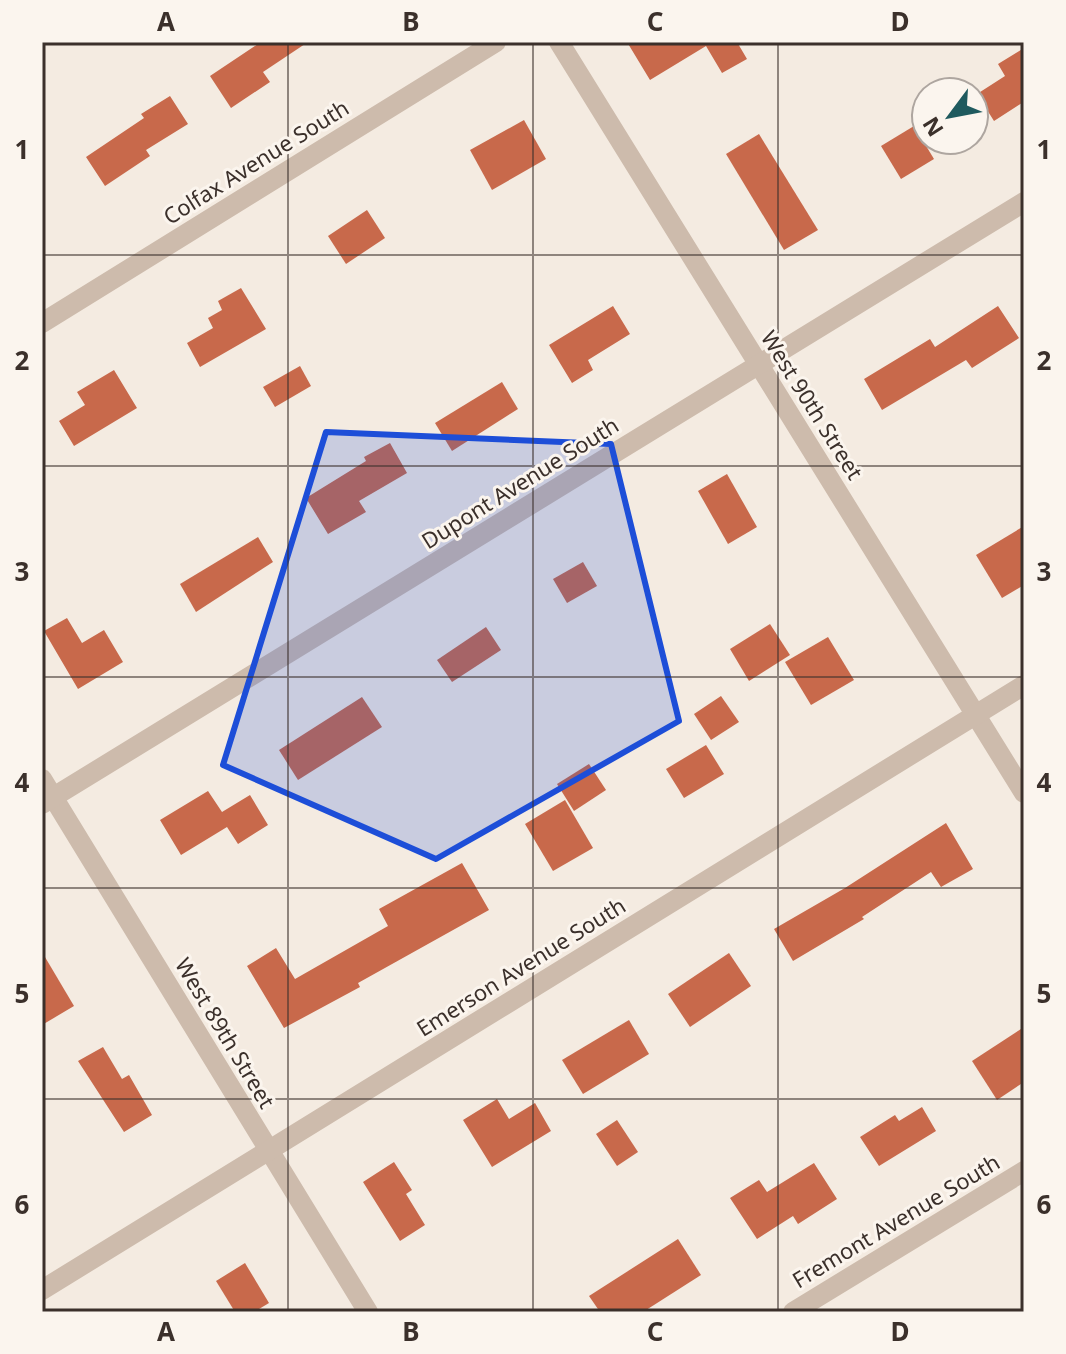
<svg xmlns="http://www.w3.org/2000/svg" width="1066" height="1354" viewBox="0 0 1066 1354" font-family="'Noto Sans',sans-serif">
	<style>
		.building { fill: #c8694b }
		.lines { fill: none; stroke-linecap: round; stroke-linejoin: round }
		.minor { stroke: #cdbbac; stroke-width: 20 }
		.marked { fill: #1d4ed8; fill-opacity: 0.2; stroke: #1d4ed8; stroke-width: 6; stroke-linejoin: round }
		.grid { fill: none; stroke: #3b302b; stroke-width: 2; stroke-opacity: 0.55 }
		.labels { text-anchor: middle; stroke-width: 6; stroke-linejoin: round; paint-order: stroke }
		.street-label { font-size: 22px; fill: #3b302b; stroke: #fbf5ee }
		.neatline { fill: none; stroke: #3b302b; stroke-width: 3 }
		.grid-label { font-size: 26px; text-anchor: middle; font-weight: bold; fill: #3b302b }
	</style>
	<rect width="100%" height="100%" fill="#f4ebe1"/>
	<g class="building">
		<polygon points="261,42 308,42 263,72 270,82 231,108 210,76"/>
		<polygon points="627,42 737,42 747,59 722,73 706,46 650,80"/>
		<polygon points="1024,48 1024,106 1022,103 994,121 977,94 1005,76 998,64"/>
		<polygon points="170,96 188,124 146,150 150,156 105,186 86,157 144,118 141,114"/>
		<polygon points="524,120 546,159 492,190 470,150"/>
		<polygon points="914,126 934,159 901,179 881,146"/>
		<polygon points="759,134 818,230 784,250 726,154"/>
		<polygon points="367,210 385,238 346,264 328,236"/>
		<polygon points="241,288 266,329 200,367 187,343 213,328 208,318 222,310 218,301"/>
		<polygon points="613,306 630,334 588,360 593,370 572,383 549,345"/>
		<polygon points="998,306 1019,338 972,368 966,360 882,410 864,379 930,339 935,347"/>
		<polygon points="300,366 311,386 275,407 263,387"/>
		<polygon points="114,370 137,408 74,446 59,421 85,405 77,392"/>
		<polygon points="502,382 518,409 452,451 435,423"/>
		<polygon points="390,443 407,473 359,501 366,512 328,534 306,498 366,461 364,457"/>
		<polygon points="727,474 757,527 728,544 698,491"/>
		<polygon points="1024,526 1024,585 1002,598 976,555"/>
		<polygon points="258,537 273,562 196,612 180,584"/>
		<polygon points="583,562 597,586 567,603 553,579"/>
		<polygon points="67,618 82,643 104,630 123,662 78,689 44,631"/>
		<polygon points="770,624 790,655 749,681 730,649"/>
		<polygon points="486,627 501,650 452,682 437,660"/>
		<polygon points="828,637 854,680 811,705 785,662"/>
		<polygon points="721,696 739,722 711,740 694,714"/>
		<polygon points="362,697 382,727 298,780 279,750"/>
		<polygon points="706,745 724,774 684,798 666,769"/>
		<polygon points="589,764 606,790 574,811 557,784"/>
		<polygon points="208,791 222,812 250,795 268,825 238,844 227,827 181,855 160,820"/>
		<polygon points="565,800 593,848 553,871 525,824"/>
		<polygon points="946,823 973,869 941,887 931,872 862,917 864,919 793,961 774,929 845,888"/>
		<polygon points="462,863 489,910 358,983 360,987 284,1028 247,966 276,948 295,979 388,926 379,909"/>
		<polygon points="42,952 74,1006 42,1025"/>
		<polygon points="729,953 751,986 690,1027 668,994"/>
		<polygon points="629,1020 649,1054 583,1094 562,1060"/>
		<polygon points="1024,1027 1024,1082 997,1100 972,1061"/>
		<polygon points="103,1047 122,1079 129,1075 152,1115 124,1132 78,1061"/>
		<polygon points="497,1099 509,1119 535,1103 551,1131 492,1167 463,1120"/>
		<polygon points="922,1107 936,1131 879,1166 860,1137 895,1115 899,1121"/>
		<polygon points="617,1120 638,1152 617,1166 596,1134"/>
		<polygon points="394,1162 412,1190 406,1194 425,1225 400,1241 363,1182"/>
		<polygon points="814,1163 837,1199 798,1224 793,1216 757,1239 730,1198 759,1180 767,1192"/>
		<polygon points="678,1239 701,1275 643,1312 600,1312 589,1296"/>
		<polygon points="245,1263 269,1303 254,1312 235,1312 216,1281"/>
	</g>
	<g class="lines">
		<g class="minor">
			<polyline points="559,42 1024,793"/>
			<polyline points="42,323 496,42"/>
			<polyline points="42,779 368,1312"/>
			<polyline points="42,804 1024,202"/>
			<polyline points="42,1290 1024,685"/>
			<polyline points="793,1312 1024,1171"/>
		</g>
	</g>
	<path class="marked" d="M326 432 611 444 679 721 436 859 223 765Z"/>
	<path class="grid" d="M288 42V1312M533 42V1312M778 42V1312M42 255H1024M42 466H1024M42 677H1024M42 888H1024M42 1099H1024"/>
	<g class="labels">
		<g class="street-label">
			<text transform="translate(256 162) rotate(-32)" y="8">Colfax Avenue South</text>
			<text transform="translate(812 405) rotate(58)" y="8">West 90th Street</text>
			<text transform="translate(520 483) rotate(-32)" y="8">Dupont Avenue South</text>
			<text transform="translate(521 967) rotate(-32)" y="8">Emerson Avenue South</text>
			<text transform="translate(225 1033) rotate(59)" y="8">West 89th Street</text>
			<text transform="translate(896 1221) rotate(-31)" y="8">Fremont Avenue South</text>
		</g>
	</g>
	<rect width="1066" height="1354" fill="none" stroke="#fbf5ee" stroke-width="88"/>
	<g transform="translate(950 116) rotate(238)"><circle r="38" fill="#fbf5ee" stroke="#aea6a0" stroke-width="2"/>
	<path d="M0-6L14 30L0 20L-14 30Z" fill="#1f5a5e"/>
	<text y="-12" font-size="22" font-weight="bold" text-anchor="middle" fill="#3b302b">N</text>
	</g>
	<rect x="44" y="44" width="978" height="1266" class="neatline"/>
	<g class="grid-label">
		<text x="166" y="31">A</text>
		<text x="411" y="31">B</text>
		<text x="655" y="31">C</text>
		<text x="900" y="31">D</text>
		<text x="22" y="159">1</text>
		<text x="1044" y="159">1</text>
		<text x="22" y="370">2</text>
		<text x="1044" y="370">2</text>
		<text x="22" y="581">3</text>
		<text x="1044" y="581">3</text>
		<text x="22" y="792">4</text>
		<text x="1044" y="792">4</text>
		<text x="22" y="1003">5</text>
		<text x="1044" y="1003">5</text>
		<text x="22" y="1214">6</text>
		<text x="1044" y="1214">6</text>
		<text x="166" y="1341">A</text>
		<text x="411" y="1341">B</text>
		<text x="655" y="1341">C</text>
		<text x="900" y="1341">D</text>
	</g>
</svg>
